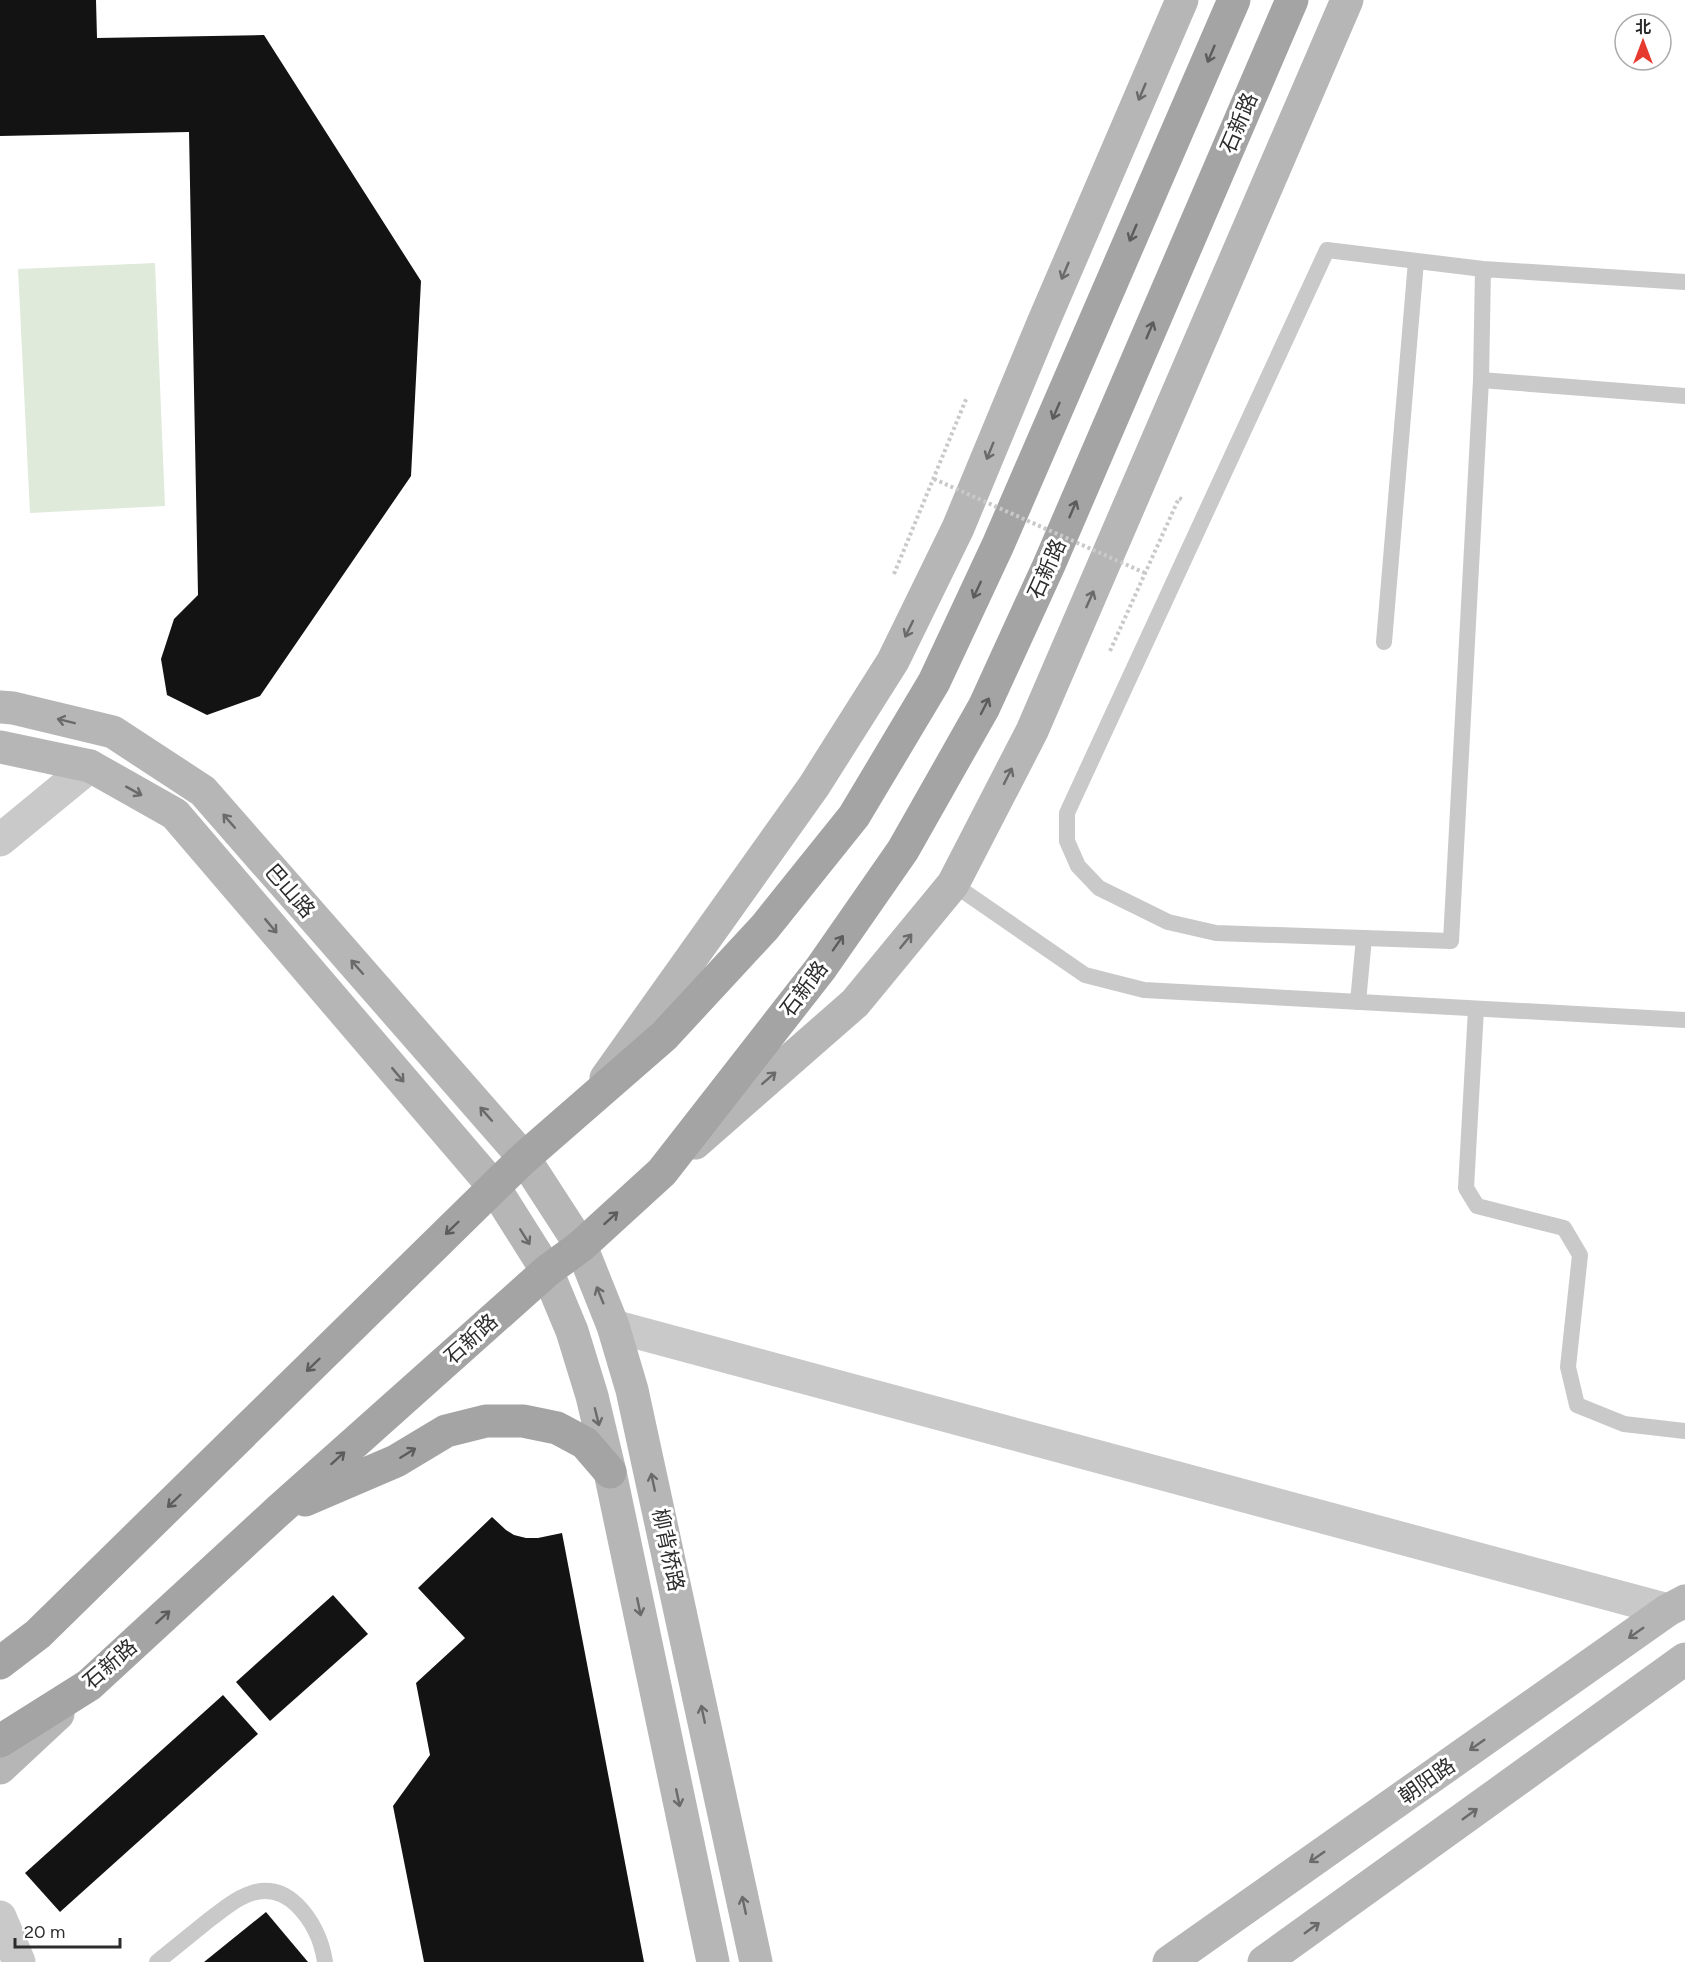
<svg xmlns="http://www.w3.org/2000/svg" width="1685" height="1962" viewBox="0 0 1685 1962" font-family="Figtree,'Noto Sans SC',sans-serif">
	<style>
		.green { fill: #e0eada }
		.building { fill: #131313 }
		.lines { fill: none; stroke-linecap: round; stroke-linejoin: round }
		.path { stroke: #c9c9c9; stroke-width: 4; stroke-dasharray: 3 3; stroke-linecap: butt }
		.lane { stroke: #c9c9c9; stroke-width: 16 }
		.street { stroke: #c9c9c9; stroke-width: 33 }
		.secondary { stroke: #b6b6b6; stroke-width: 33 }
		.primary { stroke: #a4a4a4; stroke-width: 33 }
		.path-bridge { stroke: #c9c9c9; stroke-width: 4; stroke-dasharray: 3 3; stroke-linecap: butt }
		.oneway { stroke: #5c5c5c }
		.oneway2 { stroke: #6a6a6a }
		.labels { text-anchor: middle; stroke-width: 6; stroke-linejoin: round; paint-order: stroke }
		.street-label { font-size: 21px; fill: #2c2c2c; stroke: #fff }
	</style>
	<rect width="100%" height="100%" fill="#fff"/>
	<polygon class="green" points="155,263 165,506 30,513 18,269"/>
	<g class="building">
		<polygon points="0,0 96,0 97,38 264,35 421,281 411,476 260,696 207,715 167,695 161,659 174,619 198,595 189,132 0,136"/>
		<polygon points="492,1517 506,1530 514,1535 526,1538 538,1538 562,1533 644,1962 424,1962 393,1806 430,1755 416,1683 465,1638 418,1588"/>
		<polygon points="333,1595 368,1634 270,1721 236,1682"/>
		<polygon points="223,1695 258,1734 60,1912 25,1873"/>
		<polygon points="266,1912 308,1962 204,1962"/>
	</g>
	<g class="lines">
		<g class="path">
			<polyline points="894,574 967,397"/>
			<polyline points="1110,651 1179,498 1183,500"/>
		</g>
		<g class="lane">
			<polyline points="1483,269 1481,380 1451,941 1216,933 1168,922 1099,888 1078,866 1067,841 1067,813 1327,250 1483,269 1685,282"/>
			<polyline points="1481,380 1685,396"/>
			<polyline points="1384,642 1416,261"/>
			<polyline points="953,884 1085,975 1144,990 1685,1020"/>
			<polyline points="1358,1002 1364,938"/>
			<polyline points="1476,1009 1466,1188 1477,1206 1564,1228 1580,1255 1568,1367 1577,1405 1624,1424 1685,1431"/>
			<path d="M157 1962C173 1949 188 1937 204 1924 232 1902 264 1873 297 1905 312 1920 322 1941 325 1962"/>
		</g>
		<g class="street">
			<polyline points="0,840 90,766"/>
			<polyline points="613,1326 1668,1610"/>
			<polyline points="0,1917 19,1962"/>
		</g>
		<g class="secondary">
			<polyline points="0,707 13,708 113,732 203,791 524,1158 581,1246 613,1326 632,1390 756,1962"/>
			<polyline points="0,747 90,766 175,814 494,1187 547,1271 572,1331 592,1396 610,1472 713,1962"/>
			<polyline points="606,1078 814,786 893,661 958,528 1043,323 1182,0"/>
			<polyline points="695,1143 855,1003 953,884 1032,731 1347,0"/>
			<polyline points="0,1768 58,1714"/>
			<polyline points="1169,1962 1668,1610 1685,1601"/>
			<polyline points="1264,1962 1685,1659"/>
		</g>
		<g class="primary">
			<polyline points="305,1500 396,1461 446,1431 486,1421 523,1421 557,1428 585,1443 610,1472"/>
			<polyline points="0,1663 38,1634 494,1187 524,1158 664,1036 765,927 854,816 934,682 998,545 1234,0"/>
			<polyline points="0,1741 89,1685 278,1511 547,1271 581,1246 662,1172 821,968 903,850 984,707 1049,565 1292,0"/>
		</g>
		<polyline class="path-bridge" points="934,479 1145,573"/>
	</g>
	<defs><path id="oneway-shaft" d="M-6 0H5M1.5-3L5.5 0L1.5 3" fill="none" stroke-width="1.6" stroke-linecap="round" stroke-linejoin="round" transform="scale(1.5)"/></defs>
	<g class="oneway">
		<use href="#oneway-shaft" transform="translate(1211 54) rotate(113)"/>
		<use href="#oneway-shaft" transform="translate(1133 233) rotate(113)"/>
		<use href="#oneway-shaft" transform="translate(1150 330) rotate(-67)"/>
		<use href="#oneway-shaft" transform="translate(1056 411) rotate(113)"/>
		<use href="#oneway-shaft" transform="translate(1073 509) rotate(-67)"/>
		<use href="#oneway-shaft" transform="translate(977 590) rotate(115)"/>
		<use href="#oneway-shaft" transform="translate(985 706) rotate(-63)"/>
		<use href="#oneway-shaft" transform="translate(838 943) rotate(-55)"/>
		<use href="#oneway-shaft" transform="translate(611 1218) rotate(-42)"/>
		<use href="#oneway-shaft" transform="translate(452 1228) rotate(136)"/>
		<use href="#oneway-shaft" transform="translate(313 1365) rotate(136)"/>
		<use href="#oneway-shaft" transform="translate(408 1453) rotate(-32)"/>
		<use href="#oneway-shaft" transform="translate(338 1458) rotate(-42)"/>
		<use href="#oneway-shaft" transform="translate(174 1501) rotate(136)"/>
		<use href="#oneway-shaft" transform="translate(163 1617) rotate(-42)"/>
	</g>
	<g class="oneway2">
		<use href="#oneway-shaft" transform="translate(1142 92) rotate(113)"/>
		<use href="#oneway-shaft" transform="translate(1065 271) rotate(113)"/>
		<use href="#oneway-shaft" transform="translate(990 451) rotate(112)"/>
		<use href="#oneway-shaft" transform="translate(1090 599) rotate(-66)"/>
		<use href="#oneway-shaft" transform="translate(909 629) rotate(116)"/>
		<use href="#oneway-shaft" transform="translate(66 721) rotate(-166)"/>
		<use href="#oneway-shaft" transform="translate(1008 776) rotate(-63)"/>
		<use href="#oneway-shaft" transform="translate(134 791) rotate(29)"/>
		<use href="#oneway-shaft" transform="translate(229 821) rotate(-131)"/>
		<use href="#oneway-shaft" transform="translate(271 926) rotate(50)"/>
		<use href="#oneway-shaft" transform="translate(906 941) rotate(-51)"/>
		<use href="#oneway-shaft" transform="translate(357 967) rotate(-131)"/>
		<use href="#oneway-shaft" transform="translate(398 1075) rotate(50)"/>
		<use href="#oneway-shaft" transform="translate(769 1078) rotate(-41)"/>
		<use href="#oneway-shaft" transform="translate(486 1114) rotate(-131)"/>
		<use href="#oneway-shaft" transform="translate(525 1237) rotate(58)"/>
		<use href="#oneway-shaft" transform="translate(600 1295) rotate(-112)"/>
		<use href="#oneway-shaft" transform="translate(597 1417) rotate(76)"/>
		<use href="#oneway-shaft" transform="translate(653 1482) rotate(-102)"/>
		<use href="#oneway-shaft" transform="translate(639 1607) rotate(78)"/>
		<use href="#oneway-shaft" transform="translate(1636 1633) rotate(145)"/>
		<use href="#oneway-shaft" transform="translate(703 1714) rotate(-102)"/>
		<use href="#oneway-shaft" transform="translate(1477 1745) rotate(145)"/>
		<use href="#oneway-shaft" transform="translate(678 1798) rotate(78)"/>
		<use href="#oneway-shaft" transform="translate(1470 1814) rotate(-36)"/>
		<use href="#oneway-shaft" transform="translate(1317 1857) rotate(145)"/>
		<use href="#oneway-shaft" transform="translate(744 1905) rotate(-102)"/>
		<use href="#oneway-shaft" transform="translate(1312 1928) rotate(-36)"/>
	</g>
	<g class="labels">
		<g class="street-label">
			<text transform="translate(1239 123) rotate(-67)" y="7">石新路</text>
			<text transform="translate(1047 569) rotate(-66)" y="7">石新路</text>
			<text transform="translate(290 891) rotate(49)" y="7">巴山路</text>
			<text transform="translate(804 989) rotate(-53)" y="7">石新路</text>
			<text transform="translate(471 1339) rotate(-42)" y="7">石新路</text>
			<text transform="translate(668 1550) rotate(78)" y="7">柳背桥路</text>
			<text transform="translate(110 1664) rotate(-41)" y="7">石新路</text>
			<text transform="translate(1427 1781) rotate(-35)" y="7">朝阳路</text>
		</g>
	</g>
	<g transform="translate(1643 42)"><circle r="28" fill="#ffffff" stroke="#ababab" stroke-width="1.5"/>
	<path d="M0-4.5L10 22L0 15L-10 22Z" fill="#e53a2d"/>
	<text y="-9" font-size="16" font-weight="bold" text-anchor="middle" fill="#2c2c2c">北</text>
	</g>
	<path d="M15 1938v9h105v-9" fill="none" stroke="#2c2c2c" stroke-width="3"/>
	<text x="24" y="1938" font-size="18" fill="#2c2c2c" stroke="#ffffff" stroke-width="4.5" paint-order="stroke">20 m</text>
</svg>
